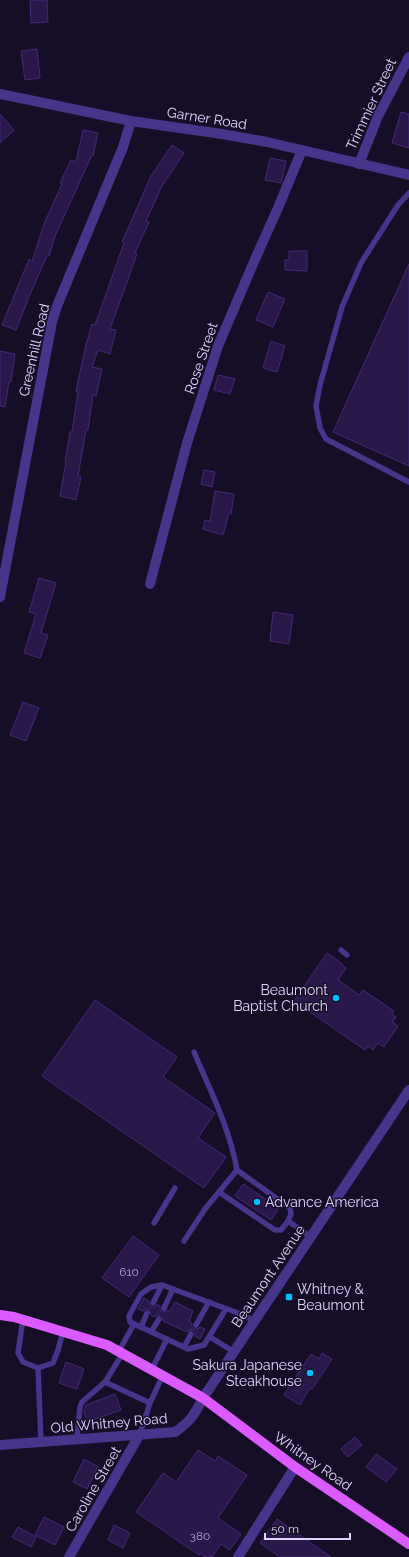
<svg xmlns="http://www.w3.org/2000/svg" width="409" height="1557" viewBox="0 0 409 1557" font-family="Raleway,sans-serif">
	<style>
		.building { fill: #2a184a; stroke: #452977 }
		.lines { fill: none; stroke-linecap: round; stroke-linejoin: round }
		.service { stroke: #46358a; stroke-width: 5.5 }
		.minor { stroke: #46358a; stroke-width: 10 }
		.tertiary { stroke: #46358a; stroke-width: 10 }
		.primary { stroke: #db5bff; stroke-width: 10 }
		.poi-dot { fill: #00bdff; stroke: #160e27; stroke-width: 1.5 }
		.labels { text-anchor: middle; stroke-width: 3; stroke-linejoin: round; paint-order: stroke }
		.number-label { font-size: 12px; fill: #b2a5d2 }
		.street-label { font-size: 14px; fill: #e0d4ff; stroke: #160e27 }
		.poi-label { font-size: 14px; fill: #e0d4ff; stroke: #160e27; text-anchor: end }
	</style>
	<rect width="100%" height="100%" fill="#160e27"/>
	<g class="building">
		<polygon points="30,0 47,0 48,22 31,23"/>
		<polygon points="37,49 40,78 25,80 21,51"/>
		<polygon points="401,112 409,114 409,148 392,143"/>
		<polygon points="0,114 14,130 0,143"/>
		<polygon points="83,130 98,133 93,156 92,155 55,236 49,256 47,256 31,292 16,330 2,325 29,259 32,261 44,224 62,184 60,183 71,160 76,162"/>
		<polygon points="172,145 184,153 162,186 146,221 149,222 135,253 137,254 110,329 116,330 110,354 98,350 92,367 102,369 96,396 93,395 88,430 86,430 78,476 81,477 76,500 60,496 66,462 65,462 70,432 72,432 78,392 76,391 85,349 92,324 95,325 124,243 122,242 151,176"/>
		<polygon points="270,158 286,161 281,183 265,180"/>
		<polygon points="289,251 307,251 307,271 285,270 285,260 289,260"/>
		<polygon points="409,264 409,466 333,432"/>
		<polygon points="268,292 285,299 273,327 256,320"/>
		<polygon points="271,341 285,346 277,372 263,368"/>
		<polygon points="0,351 15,354 11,382 9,382 5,407 0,406"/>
		<polygon points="218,375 235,379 230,394 214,390"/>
		<polygon points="204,470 215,472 212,487 201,484"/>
		<polygon points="215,491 234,494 231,514 229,513 223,535 203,529 205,520 210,521"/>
		<polygon points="39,578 56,583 41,633 48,635 40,658 24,653 36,614 29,612"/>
		<polygon points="273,612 293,615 289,644 270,641"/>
		<polygon points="23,702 39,708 26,741 10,735"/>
		<polygon points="327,953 341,963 341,964 346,968 338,980 359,995 363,990 394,1011 392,1014 396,1017 392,1022 398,1026 384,1047 378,1043 373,1050 368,1046 365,1050 294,1001"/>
		<polygon points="95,1000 177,1057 163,1077 215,1113 198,1138 226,1157 204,1188 42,1076"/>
		<polygon points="243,1184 279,1208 271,1220 235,1196"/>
		<polygon points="133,1236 159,1255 129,1297 102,1278"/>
		<polygon points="144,1298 149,1301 149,1305 151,1307 155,1307 157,1304 160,1306 160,1310 163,1312 168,1310 170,1311 175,1302 193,1311 189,1321 192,1323 192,1327 194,1329 198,1329 200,1327 205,1329 200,1339 195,1336 195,1332 193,1330 189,1330 187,1332 163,1321 163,1317 161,1315 157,1315 155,1317 151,1315 149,1309 146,1309 143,1311 138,1309"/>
		<polygon points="322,1353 332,1359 312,1389 310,1388 300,1405 284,1395 311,1354 319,1359"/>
		<polygon points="66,1362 84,1369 77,1389 59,1383"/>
		<polygon points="115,1394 121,1410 87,1422 84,1412 86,1405"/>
		<polygon points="355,1437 362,1445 348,1457 341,1449"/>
		<polygon points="198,1450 215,1461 218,1456 247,1475 218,1518 241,1534 230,1550 221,1544 212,1557 205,1557 200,1553 199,1555 136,1512 163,1473 176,1482"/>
		<polygon points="376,1454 397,1469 386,1482 366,1467"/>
		<polygon points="84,1459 98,1467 87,1489 73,1482"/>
		<polygon points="44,1517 64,1527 55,1545 35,1535"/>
		<polygon points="277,1519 331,1557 280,1557 260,1543"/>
		<polygon points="114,1525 130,1533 123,1548 108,1540"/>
		<polygon points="18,1527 36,1537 31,1547 12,1537"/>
	</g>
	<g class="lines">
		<g class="service">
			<polyline points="409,193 398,205 361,263 342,307 320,385 316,406 320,428 326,439 409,482"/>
			<polyline points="341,950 347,955"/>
			<path d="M194 1052C210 1090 230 1129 237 1170L290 1208 291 1214 288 1221 281 1230H275L219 1192"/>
			<polyline points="288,1221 311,1237"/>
			<polyline points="154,1223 175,1188"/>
			<polyline points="184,1241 205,1209 237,1170"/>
			<polyline points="153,1303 162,1285"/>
			<polyline points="164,1308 173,1289"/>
			<polyline points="226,1309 204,1345 188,1349 130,1322 129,1316 141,1294 151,1287 162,1285 238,1313 255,1321"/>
			<polyline points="23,1319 18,1353 23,1362 38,1368 53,1363 58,1350 63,1331"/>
			<polyline points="196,1325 209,1302"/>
			<polyline points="141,1327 147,1313"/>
			<polyline points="151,1332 159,1319"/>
			<polyline points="210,1337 234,1352"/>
			<polyline points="184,1347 191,1334"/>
			<polyline points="119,1351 134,1324"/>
			<polyline points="123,1353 105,1382 150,1403 163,1375"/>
			<polyline points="38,1368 41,1442"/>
			<polyline points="152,1369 167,1339"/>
			<polyline points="140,1434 150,1403"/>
			<polyline points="77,1439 80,1407 82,1402 105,1382"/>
		</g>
		<g class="minor">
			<polyline points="0,94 131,121 222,134 267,142 409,175"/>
			<polyline points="359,164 378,116 409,57"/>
			<polyline points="150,584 187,443 218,346 256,257 278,208 302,150"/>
			<polyline points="0,597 52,322 57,306 123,147 131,121"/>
			<path d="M0 1445 175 1432C190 1422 195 1414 203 1398"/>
			<polyline points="69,1557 140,1434"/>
			<polyline points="238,1557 295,1467"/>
		</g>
		<polyline class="tertiary" points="203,1398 409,1090"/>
		<polyline class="primary" points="0,1315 14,1317 107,1345 203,1398 295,1467 409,1544"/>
	</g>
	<g class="poi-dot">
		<circle cx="336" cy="998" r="4"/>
		<circle cx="257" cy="1202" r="4"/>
		<rect x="285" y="1293" width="8" height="8" rx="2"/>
		<circle cx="310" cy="1373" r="4"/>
	</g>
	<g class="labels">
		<g class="number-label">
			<text x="129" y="1276">610</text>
			<text x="200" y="1540">380</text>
		</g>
		<g class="street-label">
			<text transform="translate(371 104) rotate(-65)" y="5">Trimmier Street</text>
			<text transform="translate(207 118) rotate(9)" y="5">Garner Road</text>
			<text transform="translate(34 350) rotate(-77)" y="5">Greenhill Road</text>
			<text transform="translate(201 358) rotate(-71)" y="5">Rose Street</text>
			<text transform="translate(268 1276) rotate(-56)" y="5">Beaumont Avenue</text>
			<text transform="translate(109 1423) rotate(-5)" y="5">Old Whitney Road</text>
			<text transform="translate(313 1461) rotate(35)" y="5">Whitney Road</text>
			<text transform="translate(93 1489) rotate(-60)" y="5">Caroline Street</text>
		</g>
		<g class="poi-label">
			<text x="328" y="995">Beaumont<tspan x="328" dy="16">Baptist Church</tspan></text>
			<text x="265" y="1207" text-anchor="start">Advance America</text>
			<text x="297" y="1294" text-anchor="start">Whitney &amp;<tspan x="297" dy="16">Beaumont</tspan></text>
			<text x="302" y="1370">Sakura Japanese<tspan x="302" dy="16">Steakhouse</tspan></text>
		</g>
	</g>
	<path d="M265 1533v6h85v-6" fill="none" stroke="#e0d4ff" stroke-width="2"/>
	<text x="271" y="1533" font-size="12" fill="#e0d4ff" stroke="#160e27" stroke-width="3" paint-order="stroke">50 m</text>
</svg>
